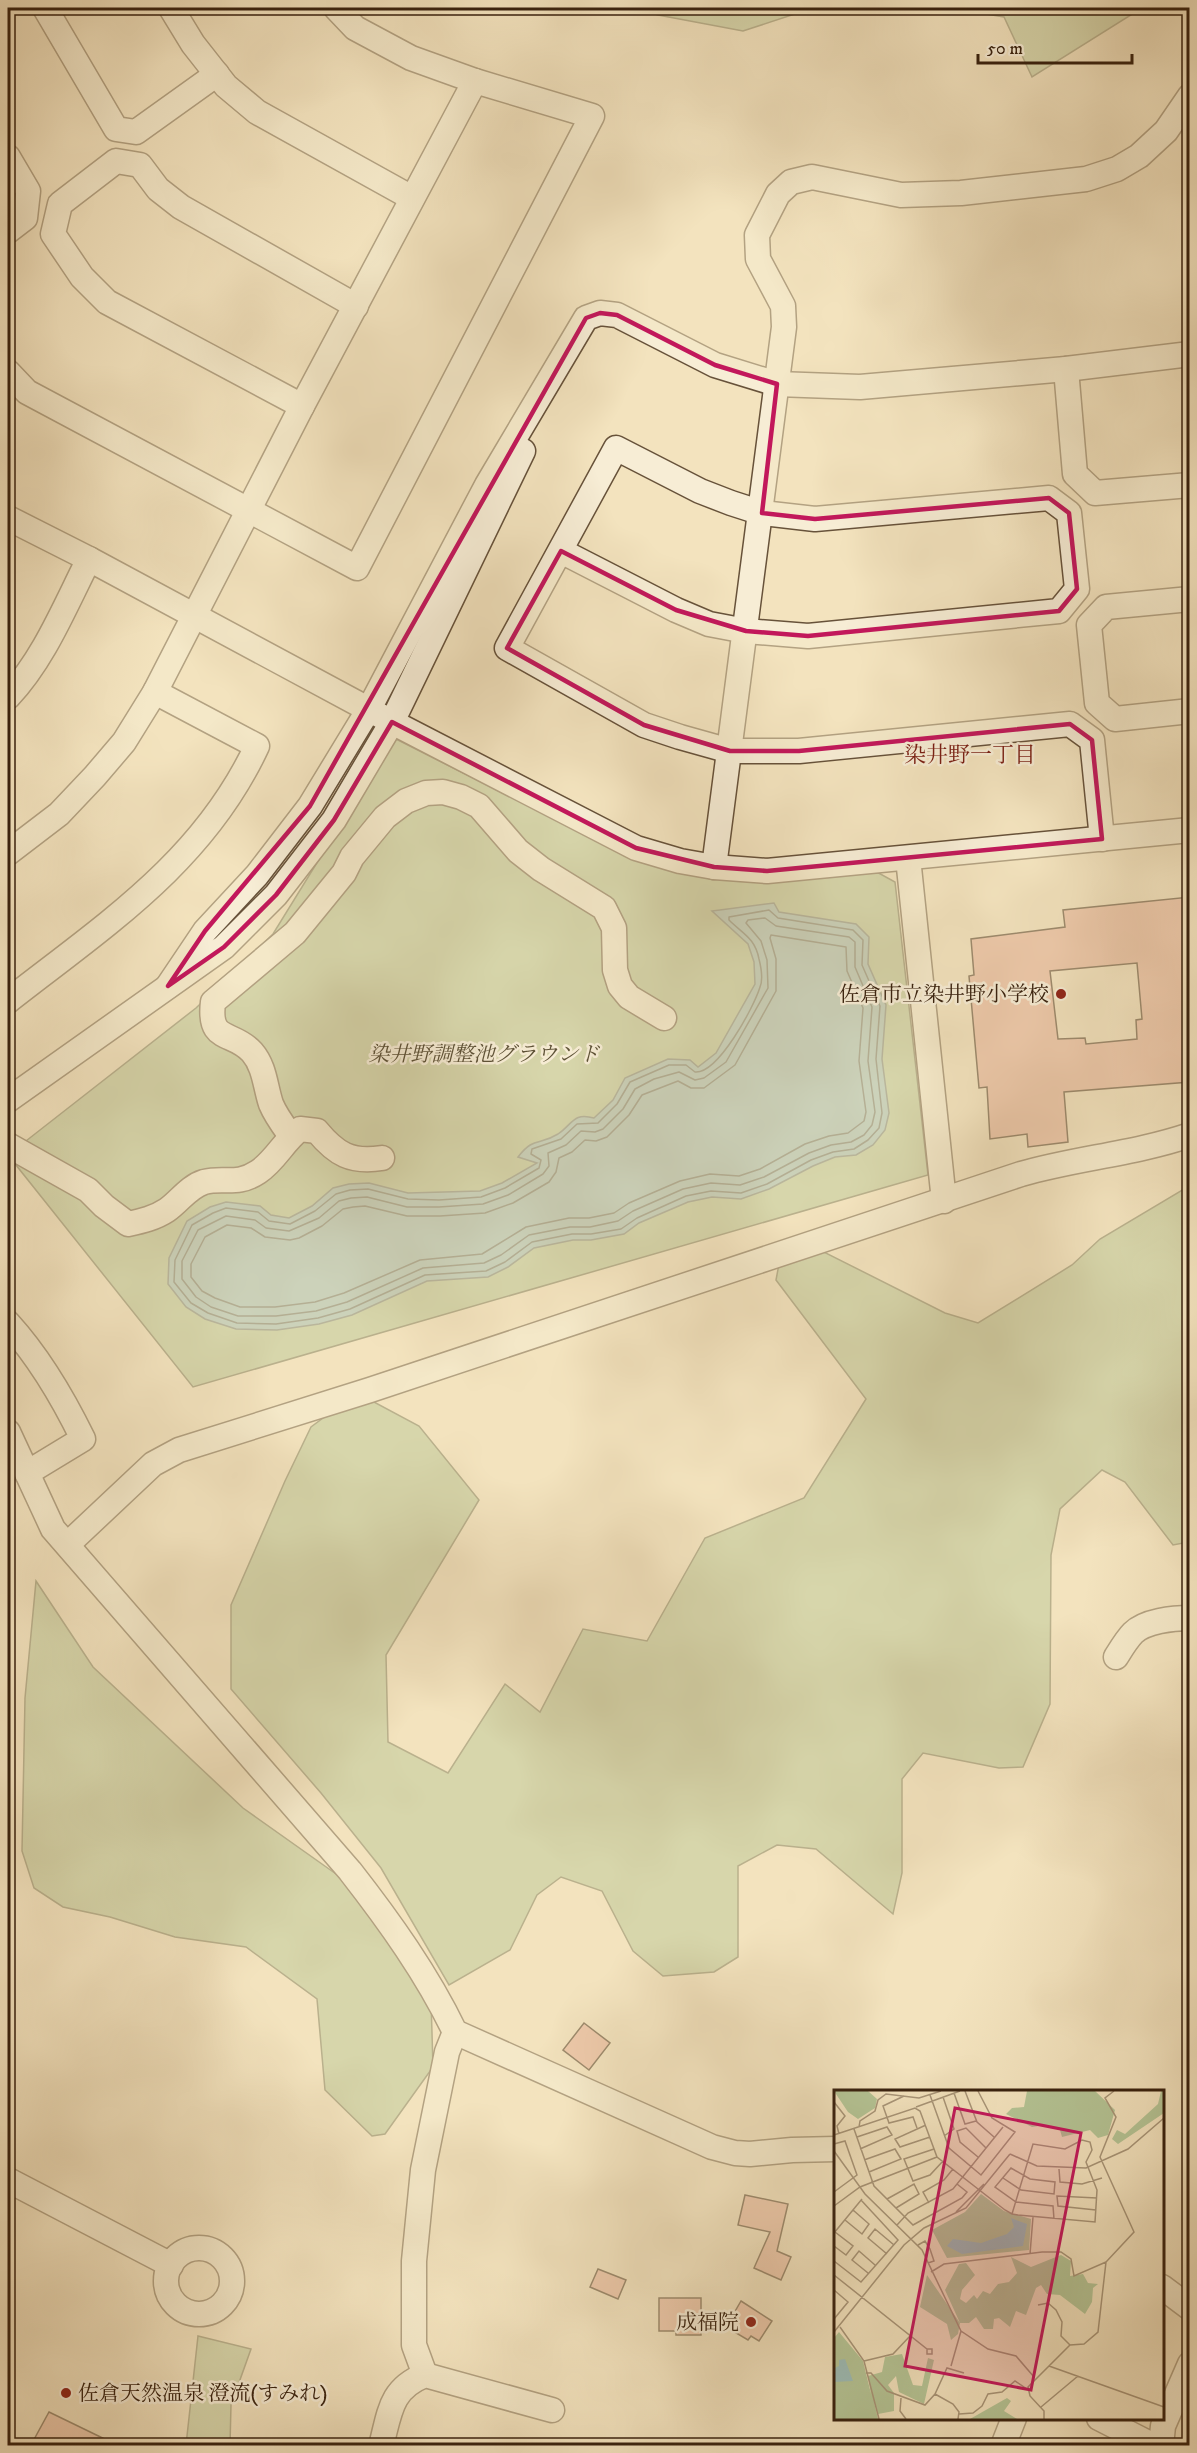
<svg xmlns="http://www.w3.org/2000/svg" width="1197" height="2453" viewBox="0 0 1197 2453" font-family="'IM FELL DW Pica','Noto Serif JP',serif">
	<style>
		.green { fill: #b5c596; stroke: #767352; stroke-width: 1.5 }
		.water { fill: #9dbdb7; stroke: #757f73; stroke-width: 1.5 }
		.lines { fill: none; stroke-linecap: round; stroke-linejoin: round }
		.shore { stroke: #6a6f62; stroke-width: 1.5 }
		.building { fill: #eaae98; stroke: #38210e; stroke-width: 1.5; fill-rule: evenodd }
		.minor-casing { stroke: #67523a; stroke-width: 27 }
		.minor { stroke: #f7edd5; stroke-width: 24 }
		.marked { fill: none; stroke: #c2185b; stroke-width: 4.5; stroke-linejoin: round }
		.poi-dot { fill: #8f2418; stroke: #f7edd5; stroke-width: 2 }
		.labels { text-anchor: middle; stroke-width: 5; stroke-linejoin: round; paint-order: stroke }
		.poi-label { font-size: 21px; fill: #38210e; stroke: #f7edd5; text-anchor: end }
		.park-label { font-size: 21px; font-style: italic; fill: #5e5237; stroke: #f7edd5 }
		.neighbourhood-label { font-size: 22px; fill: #7a1f14; stroke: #f7edd5 }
		.inset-road { fill: none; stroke: #a89578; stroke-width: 1.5 }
		.view { fill: #c2185b; fill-opacity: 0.15; stroke: #c2185b; stroke-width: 3 }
		.inset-edge { fill: none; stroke: #38210e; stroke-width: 3 }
	</style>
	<rect width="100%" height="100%" fill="#f3e3be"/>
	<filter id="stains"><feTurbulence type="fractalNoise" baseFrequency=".00333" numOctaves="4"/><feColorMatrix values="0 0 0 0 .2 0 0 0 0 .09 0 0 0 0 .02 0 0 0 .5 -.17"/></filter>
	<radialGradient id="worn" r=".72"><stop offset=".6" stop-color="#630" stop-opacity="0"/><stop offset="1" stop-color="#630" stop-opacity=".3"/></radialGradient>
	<g class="green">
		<polygon points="635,8 813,8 743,31 658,15"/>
		<polygon points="950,8 1142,8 1032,77 1004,17"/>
		<polygon points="394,738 629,857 875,871 895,882 928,1175 193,1387 8,1155 196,1008 273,934"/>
		<polygon points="1189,1186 1189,1542 1173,1545 1125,1482 1102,1470 1060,1509 1051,1555 1050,1704 1023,1767 999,1768 923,1753 902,1779 902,1873 893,1914 816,1849 777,1845 738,1866 738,1957 714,1972 663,1976 633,1951 602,1891 561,1877 537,1895 510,1950 449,1985 381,1868 321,1793 231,1689 231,1605 285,1481 311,1427 346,1401 374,1402 419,1426 479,1500 386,1655 388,1742 448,1773 505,1684 540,1712 583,1629 647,1641 705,1538 804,1498 866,1399 776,1280 779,1264 812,1246 945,1313 978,1323 1072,1265 1100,1239"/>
		<polygon points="36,1581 93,1667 243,1808 353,1886 430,1966 433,2067 385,2134 372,2136 325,2090 317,1999 246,1947 175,1937 110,1917 63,1907 34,1888 22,1851 25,1698"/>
		<polygon points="198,2336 251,2349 231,2405 230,2445 186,2445"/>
	</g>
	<path class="water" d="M774 903 779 912 856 924 869 937 868 964 886 1005 882 1059 889 1113 885 1130 873 1145 856 1155 835 1157 813 1166 769 1189 741 1199 712 1197 688 1202 639 1223 624 1234 591 1240H573L534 1248 508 1267 488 1277 427 1281 352 1315 319 1324 277 1330 236 1329 205 1319 186 1307 168 1284 169 1258 187 1221 210 1207 226 1202 260 1206 271 1215 289 1218 312 1206 333 1188 349 1184 369 1183 408 1193 480 1191 502 1183 537 1163 518 1157C534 1136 539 1146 558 1134 573 1124 573 1112 594 1118L613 1100 625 1078 668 1059 690 1060 698 1067 716 1053 755 984 754 962 748 944 712 911Z"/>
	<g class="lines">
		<g class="shore">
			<path d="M769 910 778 918 853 930 863 940 862 965 880 1006 876 1059 882 1113 879 1128 868 1140 854 1149 833 1152 811 1160 767 1184 741 1193 711 1191 686 1196 637 1218 621 1229 591 1234H572L532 1242 505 1262 486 1271 425 1275 350 1309 318 1318 276 1324 237 1323 208 1313 191 1303 174 1282 175 1260 192 1225 213 1213 226 1208 258 1212 269 1221 290 1224 315 1211 336 1194 350 1190 368 1189 408 1199 439 1200 481 1197 505 1188 539 1168 541 1160 531 1154 532 1149 561 1139 577 1124 598 1123 617 1104 630 1082 669 1065H686L695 1072C718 1074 754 1007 760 987 763 980 761 967 759 959 755 938 743 934 729 920V917Z"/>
			<polygon points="765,918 776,926 849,937 855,942 855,967 872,1007 868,1061 875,1112 872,1125 864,1135 851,1142 831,1145 809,1153 764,1177 740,1185 711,1183 683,1189 633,1211 618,1221 590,1227 570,1227 529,1235 501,1255 484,1263 423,1268 347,1302 316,1311 276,1316 238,1316 211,1307 196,1297 182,1279 182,1261 198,1230 226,1216 255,1220 266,1228 289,1231 319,1218 339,1201 351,1198 367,1197 407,1207 439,1207 483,1204 508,1195 543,1174 549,1166 548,1153 566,1145 581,1131 595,1132 603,1129 623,1109 635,1089 654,1079 679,1072 695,1080 704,1078 726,1062 768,988 767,960 761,941 746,923 748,920"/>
			<polygon points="771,935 846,947 847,971 863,1008 859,1061 866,1112 864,1121 848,1133 829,1136 805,1144 760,1169 739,1176 710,1174 680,1181 629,1203 614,1213 589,1218 569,1218 526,1227 482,1254 420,1260 344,1293 315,1302 275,1307 240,1307 215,1298 202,1291 191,1277 191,1264 205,1237 227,1225 251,1228 265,1237 290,1240 299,1238 322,1226 343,1209 353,1207 365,1206 407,1216 440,1216 485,1213 513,1203 549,1182 556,1172 559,1158 572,1152 585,1140 596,1141 607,1137 629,1115 642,1095 678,1081 691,1088 704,1088 735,1065 776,991 776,959 770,938"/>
		</g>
	</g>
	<g class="building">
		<path d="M1190 897V1082L1064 1092 1068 1142 1028 1147 1027 1134 990 1139 987 1087 979 1088 969 976 974 975 971 939 1065 927 1063 910ZM1137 963 1142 1019 1136 1020 1137 1039 1086 1044 1085 1038 1058 1039 1050 971Z"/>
		<polygon points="584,2023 610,2043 589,2070 563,2050"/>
		<polygon points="745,2195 788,2204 777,2251 791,2257 781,2280 754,2268 770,2232 738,2225"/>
		<polygon points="598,2269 626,2280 618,2299 590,2287"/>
		<polygon points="659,2298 701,2298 701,2335 676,2335 676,2331 659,2331"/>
		<polygon points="741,2301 772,2321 759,2341 751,2336 748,2340 726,2327"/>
		<polygon points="49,2412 117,2445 31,2445"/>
	</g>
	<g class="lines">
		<g class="minor-casing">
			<g id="minor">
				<polyline points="45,8 116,129 136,132 217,74"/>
				<polyline points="171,8 193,44 226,86 257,112 412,198"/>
				<polyline points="8,157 28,191 25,218 8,231"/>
				<polyline points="1066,369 1075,474 1095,493 1190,485"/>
				<polyline points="8,372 27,392 357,568 592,116 475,81 411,58 355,28 336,8"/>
				<polyline points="302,406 107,302 82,277 53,234 60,204 116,161 140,165 158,189 181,207 356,306"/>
				<polyline points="8,518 89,559 392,722 636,848 680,861 714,867 767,871 1190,830"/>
				<polyline points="561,551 676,610 709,624 746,631 808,636 1059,611 1077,589 1069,513 1049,498 815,519 762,513 731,503 700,491 616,448 507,648 644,725 680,737 730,751 799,751 1070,724 1092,740 1102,839"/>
				<polyline points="1190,599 1106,607 1089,625 1097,703 1115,719 1190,711"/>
				<path d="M8 697C44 659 65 606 89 559"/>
				<polyline points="8,853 59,814 95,776 124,742 155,692 302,406 475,81"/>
				<polyline points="908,858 944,1201"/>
				<polyline points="714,867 784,327 783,306 758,259 757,235 778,194 791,182 812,177 901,195 961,193 1086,179 1117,169 1139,156 1166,131 1190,96"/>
				<polyline points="168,986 205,931 257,875 310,806 369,709 487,485 586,318 600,313 617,315 715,365 777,384 860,387 1066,369 1190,354"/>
				<path d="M8 1001C105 925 203 862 257 746L155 692"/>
				<polyline points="8,1100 224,947 276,895 334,820 392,722 523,451"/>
				<path d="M291 1136C283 1125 276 1116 271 1104 265 1086 265 1067 252 1052 232 1030 208 1044 213 1002L295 933 344 873 352 857 385 817 406 801 426 793 443 792 461 797 479 806 518 851 541 869 604 908 614 928 615 970 620 986 629 997 664 1018"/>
				<path d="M8 1145 88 1190 104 1206 128 1224C142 1221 155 1218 167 1210 180 1201 188 1187 204 1182 224 1177 237 1186 258 1172 275 1161 284 1141 300 1129L317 1131C336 1154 351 1163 382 1158"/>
				<path d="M8 1323C39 1357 63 1398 83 1439L27 1473"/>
				<path d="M8 1432 53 1529 350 1871C389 1921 427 1974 455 2032L712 2147 735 2153 750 2154 792 2150 836 2149"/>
				<path d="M68 1544 153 1464 179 1450 370 1390 1021 1174C1076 1158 1134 1154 1190 1135"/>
				<path d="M1116 1657C1121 1649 1127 1639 1133 1633 1145 1621 1173 1618 1190 1618"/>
				<polyline points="8,2180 171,2265"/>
				<circle cx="199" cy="2281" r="33"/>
				<polyline points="1162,2287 1190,2308"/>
				<polyline points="425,2375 414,2345 414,2261 423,2170 447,2052 455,2032"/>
				<polyline points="1099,2418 1154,2446"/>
				<path d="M381 2446C390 2412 390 2389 425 2375L552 2410"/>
				<polyline points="1003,2446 1014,2418"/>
				<polyline points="1161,2446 1163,2426 1190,2364"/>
			</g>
		</g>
		<use href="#minor" class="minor"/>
	</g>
	<path d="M0 0H1197V2453H0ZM600 313 617 315 715 365 777 384 762 513 815 519 1049 498 1069 513 1077 589 1059 611 808 636 746 631 676 610 561 551 507 648 644 725 730 751H799L1070 724 1092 740 1102 839 767 871 714 867 636 848 392 722 334 820 276 895 224 947 168 986 205 931 310 806 586 318Z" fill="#f3e3be" fill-opacity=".55" fill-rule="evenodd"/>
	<path class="marked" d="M600 313 617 315 715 365 777 384 762 513 815 519 1049 498 1069 513 1077 589 1059 611 808 636 746 631 676 610 561 551 507 648 644 725 730 751H799L1070 724 1092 740 1102 839 767 871 714 867 636 848 392 722 334 820 276 895 224 947 168 986 205 931 310 806 586 318Z"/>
	<g class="poi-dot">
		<circle cx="1061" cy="994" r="6"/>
		<circle cx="751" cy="2322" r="6"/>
		<circle cx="66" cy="2393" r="6"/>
	</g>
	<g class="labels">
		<g class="poi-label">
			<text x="1049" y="1001">佐倉市立染井野小学校</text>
			<text x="739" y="2329">成福院</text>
			<text x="78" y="2400" text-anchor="start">佐倉天然温泉 澄流(すみれ)</text>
		</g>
		<g class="park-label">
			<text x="484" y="1061">染井野調整池グラウンド</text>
		</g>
		<g class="neighbourhood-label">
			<text x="970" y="762">染井野一丁目</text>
		</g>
	</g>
	<g transform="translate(834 2090)">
		<rect width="330" height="330" fill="#f3e3be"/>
		<path d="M0 1H34L43 9 41 18 24 29 14 22ZM193 1H261L281 20 274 45 264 48 256 40 228 47 226 40 211 35 198 37 172 24 178 18 190 17ZM327 1H330V23L284 54 278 49 283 40 291 44 324 14ZM147 104 170 121 197 129 195 160 113 168 98 140 131 122ZM227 165 237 171 236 186 249 184 254 193 264 194 259 198 258 212 251 224 226 205 213 204 207 195 202 198 192 225 182 221 176 237 165 228 160 229 159 239H150L142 227 135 233H126L124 244 117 250 113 234 86 217 93 185 126 233 111 200 125 174 132 173 141 185 128 200 126 209 132 213 140 205 143 209 149 201 156 204 164 194 175 192 183 183 177 167 197 177ZM5 242 29 271 37 304 34 286 48 282 51 267 68 264 79 295 88 296 94 268 100 270 90 314 65 302 62 286 54 295 60 303V321L44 324 40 312 44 329H0V248ZM173 308 177 311 170 321 183 329H136Z" fill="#b5c596"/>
		<path d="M177 128 193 134 189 156 128 164 113 156 119 149 147 153 173 144 180 137ZM11 269 19 291 0 292 1 278 5 276V270Z" fill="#9dbdb7"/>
		<path class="inset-road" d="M131 1 143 32 160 47M120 3 131 34 142 31M96 5 115 58 147 85 181 42 158 28 144 1M70 6 49 16 55 33 79 27 83 38M109 7 120 39 110 46M0 12 11 26 3 36 5 44M82 17 126 1M92 35 61 49 66 57 96 47M25 37 26 31 41 21 44 10 52 4 85 8 107 1M20 39 40 96 79 135 128 108 133 102 123 94M0 45 81 18 86 21 103 67 171 120 178 124 184 125 261 132 263 100 252 72 258 60 256 52 248 50 231 59 199 54 178 124M23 47 53 37 58 45 26 59M0 54 11 51 23 85 0 102M100 59 70 69 79 91 96 85 109 71M0 61 31 104 88 160 127 241 154 259 182 266 200 287M176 64 203 76 252 78 294 59 330 28M144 67 126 52 123 41 132 38 152 58M30 70 61 59 67 69 35 82M225 79 226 92 248 94 268 88M169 88 187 100 220 104 221 92 196 89 177 78 161 97 182 112 219 116 220 129M53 109 80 94 85 104 62 118M95 113 89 102 110 90 119 79M0 116 26 97 103 67M262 120 224 116 223 106 263 108M122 122 150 94M11 130 28 144 35 134 19 120M63 135 74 123 119 99 169 37M0 143 28 109M84 155 91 151 96 159 100 171 94 173M0 156 12 165 19 156 1 142M53 164 34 148 41 139 60 155M196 164 199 127M0 171 27 192 64 150 27 110M97 182 110 174 208 162H227L237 169 240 186 272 172M34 183 18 170 25 161 41 175M0 185 93 259H98V264H93V259M0 200 14 212 0 229M204 215 214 213 222 220 228 232 227 246 236 255M6 237 30 271 45 329M0 242 70 155 90 138 132 118 176 64M30 271 59 264 76 246M117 276 127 241M215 276 330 317M32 283H37L53 301 91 315 101 304 113 278 130 283M101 304 119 314 125 322 124 329M67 308 66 321 72 329M207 317 244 286M125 324 139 323 148 316 154 304 168 302 181 291 193 299M210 329V321L196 306 194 297 236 255 250 254 264 242 272 172 300 142 266 67 282 27 271 8 280 1"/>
		<path class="view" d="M121 18 247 43 197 300 71 276Z"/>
		<rect width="330" height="330" class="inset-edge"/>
	</g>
	<rect width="1197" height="2453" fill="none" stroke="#f3e3be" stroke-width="30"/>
	<rect x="9" y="9" width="1179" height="2435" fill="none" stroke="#38210e" stroke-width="3"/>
	<rect x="15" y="15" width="1167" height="2423" fill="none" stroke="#38210e" stroke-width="1.5"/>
	<path d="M978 54v9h154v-9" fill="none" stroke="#38210e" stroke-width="3"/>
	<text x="987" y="54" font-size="18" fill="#38210e" stroke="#f7edd5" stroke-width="4.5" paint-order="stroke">50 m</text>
	<rect width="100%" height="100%" filter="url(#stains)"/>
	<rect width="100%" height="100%" fill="url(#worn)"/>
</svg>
